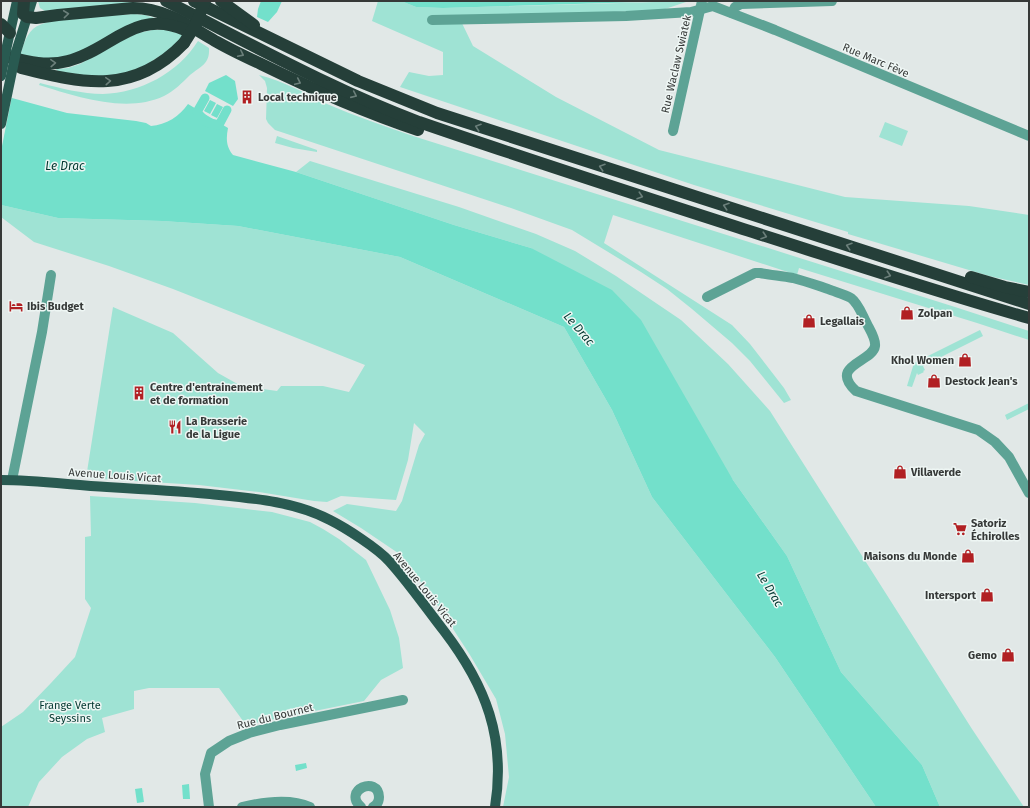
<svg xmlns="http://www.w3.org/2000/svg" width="1030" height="808" viewBox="0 0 1030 808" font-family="'Fira Sans',sans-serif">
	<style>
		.green { fill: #9fe3d4 }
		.water { fill: #73e0cb }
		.pier { fill: #e1e8e7 }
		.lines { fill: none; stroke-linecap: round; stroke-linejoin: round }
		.canal { stroke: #73e0cb; stroke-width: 9 }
		.minor { stroke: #5da395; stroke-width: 10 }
		.major { stroke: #295a51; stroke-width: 10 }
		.highway { stroke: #253f39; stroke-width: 12 }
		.major-bridge { stroke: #295a51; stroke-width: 10 }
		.highway-bridge { stroke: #253f39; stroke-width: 12 }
		.oneway { stroke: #6b7f7a }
		.labels { text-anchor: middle; stroke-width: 3; stroke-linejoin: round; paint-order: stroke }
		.street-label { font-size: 11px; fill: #363938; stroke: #eef6f4 }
		.poi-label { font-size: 11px; font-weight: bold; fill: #363938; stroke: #eef6f4; text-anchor: start }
		.park-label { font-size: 11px; fill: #01372f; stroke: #eef6f4 }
		.water-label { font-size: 12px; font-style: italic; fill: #02372f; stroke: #eef6f4 }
	</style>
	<rect width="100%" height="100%" fill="#e1e8e7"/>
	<g class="green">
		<polygon points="38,1 137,1 136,3 45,11 40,8"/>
		<polygon points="378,1 401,1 416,7 443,8 689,1 662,10 460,19 473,46 556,97 659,150 845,197 969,206 1029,215 1029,285 989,276 848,234 848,232 694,185 400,87 409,72 429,76 443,75 443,52 372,21"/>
		<path d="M134 14 145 15 161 20 87 50 58 60 20 57C23 46 25 37 33 29 49 15 111 16 134 14Z"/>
		<polygon points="152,30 167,30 184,35 171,49 138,70 105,78 59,73 56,69 68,68 80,64 118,42 138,33"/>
		<path d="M198 41 209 48C210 64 201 66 190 75 182 83 174 91 164 96 126 114 75 96 39 85L40 83C60 88 82 94 103 94 140 93 178 73 198 41Z"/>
		<path d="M259 75C283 81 305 93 327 104 355 116 384 126 413 136L955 307 1029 331V340L977 323 799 268 797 275 613 215 604 243 732 325 750 344 784 388 791 400 784 403 750 361 732 343 692 309 667 289 641 272 572 230 511 208 275 130 268 123 266 119 267 88 265 81Z"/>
		<polygon points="885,122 908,131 902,146 879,137"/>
		<polygon points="277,136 317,150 317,152 293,148 275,143"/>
		<polygon points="310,161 459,207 536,234 575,251 616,276 681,320 728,364 770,411 972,729 1024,807 940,807 922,765 841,672 787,556 733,480 531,248 454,225 296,172"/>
		<polygon points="1,205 58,218 162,221 238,226 400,257 564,327 612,410 652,497 775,657 876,807 503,807 509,777 505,734 496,699 470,655 429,592 398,553 361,528 333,511 347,504 396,511 402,501 419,445 425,434 414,423 408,460 396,500 341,496 327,502 314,501 259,492 199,485 86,478 113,307 173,333 218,373 241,386 277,391 281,386 323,386 349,392 365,365 173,289 109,266 34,242 1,217"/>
		<polygon points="980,330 983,336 923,366 925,370 923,371 924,372 918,375 917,373 912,387 907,386 914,363"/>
		<polygon points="1029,403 1029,409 1007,420 1005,415"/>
		<polygon points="90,496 195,503 272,512 310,522 323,529 339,539 366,560 390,610 399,638 403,668 381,680 364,701 246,725 219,688 149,688 134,691 134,709 102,718 105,732 87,739 62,757 39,782 28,807 1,807 1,727 23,712 51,683 75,657 91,608 85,599 85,537 91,536"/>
	</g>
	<g class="water">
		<polygon points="261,1 282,1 277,12 268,22 257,17 258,9"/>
		<polygon points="401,1 675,1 443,8 416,7"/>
		<polygon points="226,75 235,81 238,99 233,106 205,91 209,83"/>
		<path d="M1 95 67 113 136 121 146 123 151 126C166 125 180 116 188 104L228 128C226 138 226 147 233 155L296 172 454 225 531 248 612 290 641 320 733 480 787 556 841 672 922 765 940 807H876L775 657 652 497 612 410 564 327 400 257 238 226 162 221 58 218 1 205Z"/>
		<polygon points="202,96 209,99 203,110 197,107"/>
		<polygon points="210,100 216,103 210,114 204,111"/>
		<polygon points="217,104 223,107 217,118 211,115"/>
		<polygon points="224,108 230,111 224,122 219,119"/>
		<polygon points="306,763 307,768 296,771 295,765"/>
		<polygon points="189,784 190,799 183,799 182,785"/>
		<polygon points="142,788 144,802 137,803 135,789"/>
	</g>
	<polygon class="pier" points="1,93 12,96 1,151"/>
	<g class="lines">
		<polyline class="canal" points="205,98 197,112 206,122 219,125 227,110"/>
		<g class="minor">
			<polyline points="732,13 735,7 741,4 832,1"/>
			<polyline points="432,20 626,16 691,12 713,6 775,30 1029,136"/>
			<polyline points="673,131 702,1"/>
			<path d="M707 297 755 273H760C771 275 782 276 793 278 805 281 816 285 828 289 835 292 844 294 851 298 859 304 862 315 867 324 870 330 876 339 875 346 873 362 828 365 856 391L978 430 995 442 1009 457 1029 493"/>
			<polyline points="12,480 42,332 51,275"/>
			<polyline points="209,807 205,774 211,753 229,741 249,733 280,725 403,700"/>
			<path d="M242 807C263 802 290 798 310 807"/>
			<path d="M361 807C342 790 378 775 379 797 379 802 377 805 373 807"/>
		</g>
		<g class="major">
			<polyline points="6,50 17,1"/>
			<polyline points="16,52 32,1"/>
			<path d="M1 480C36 480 72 485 107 487 142 489 176 491 210 494 250 498 294 501 330 520 346 528 377 548 389 561 409 583 426 608 444 631 486 686 506 738 495 807"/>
		</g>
		<g class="highway">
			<path d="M24 1 23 14 27 17 36 18 58 15 133 8C165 8 191 27 217 42 231 50 246 57 261 64 312 89 364 112 418 130"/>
			<path d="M166 1C249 43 331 89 419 122 526 159 635 194 743 229 838 259 933 291 1029 318"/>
			<polyline points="194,1 358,81 437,113 1029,304"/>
			<polyline points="221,1 254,25"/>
			<polyline points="1,24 10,33"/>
			<path d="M4 56C25 61 46 67 68 61 111 50 135 8 185 30"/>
			<path d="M21 68C84 84 134 95 184 43"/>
			<polyline points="971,277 1005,287 1029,292"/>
		</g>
		<g class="major-bridge">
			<polyline points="1,76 6,50"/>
			<polyline points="1,124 16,52"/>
		</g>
		<polyline class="highway-bridge" points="184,43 196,24 205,1"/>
	</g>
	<defs><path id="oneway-chevron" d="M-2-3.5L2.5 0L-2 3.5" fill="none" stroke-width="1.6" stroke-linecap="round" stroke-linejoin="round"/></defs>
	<g class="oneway">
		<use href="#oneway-chevron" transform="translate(66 14) rotate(-6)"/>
		<use href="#oneway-chevron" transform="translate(241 54) rotate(26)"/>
		<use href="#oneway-chevron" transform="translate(53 63) rotate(-3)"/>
		<use href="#oneway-chevron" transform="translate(108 81) rotate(-4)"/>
		<use href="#oneway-chevron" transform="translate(298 82) rotate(25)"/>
		<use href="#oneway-chevron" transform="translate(354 95) rotate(24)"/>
		<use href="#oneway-chevron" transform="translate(478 127) rotate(-161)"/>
		<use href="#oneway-chevron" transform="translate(602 167) rotate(-162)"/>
		<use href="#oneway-chevron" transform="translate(640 196) rotate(18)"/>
		<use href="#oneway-chevron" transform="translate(726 206) rotate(-162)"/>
		<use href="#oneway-chevron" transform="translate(764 236) rotate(18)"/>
		<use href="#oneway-chevron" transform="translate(849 246) rotate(-162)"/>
		<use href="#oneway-chevron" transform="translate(888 275) rotate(18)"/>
	</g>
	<defs>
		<g id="building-bare" transform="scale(1.08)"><path d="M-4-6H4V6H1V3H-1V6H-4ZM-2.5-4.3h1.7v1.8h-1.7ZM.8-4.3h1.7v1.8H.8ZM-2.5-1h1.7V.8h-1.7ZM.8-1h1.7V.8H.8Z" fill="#b12023" stroke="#eef6f4" stroke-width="2.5" paint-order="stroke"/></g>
		<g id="hotel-bare" transform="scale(1.08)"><path d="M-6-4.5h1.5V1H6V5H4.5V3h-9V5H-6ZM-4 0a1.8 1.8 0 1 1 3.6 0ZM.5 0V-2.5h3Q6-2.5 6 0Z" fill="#b12023" stroke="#eef6f4" stroke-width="2.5" paint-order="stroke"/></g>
		<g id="shop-bare" transform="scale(1.08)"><path d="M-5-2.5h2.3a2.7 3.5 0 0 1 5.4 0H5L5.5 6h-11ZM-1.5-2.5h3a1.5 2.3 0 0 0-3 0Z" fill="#b12023" stroke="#eef6f4" stroke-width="2.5" paint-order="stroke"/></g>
		<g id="restaurant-bare" transform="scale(1.08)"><path d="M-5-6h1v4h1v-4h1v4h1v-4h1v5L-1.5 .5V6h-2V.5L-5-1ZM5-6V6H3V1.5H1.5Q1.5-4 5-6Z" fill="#b12023" stroke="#eef6f4" stroke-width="2.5" paint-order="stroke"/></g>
		<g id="supermarket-bare" transform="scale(1.08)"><path d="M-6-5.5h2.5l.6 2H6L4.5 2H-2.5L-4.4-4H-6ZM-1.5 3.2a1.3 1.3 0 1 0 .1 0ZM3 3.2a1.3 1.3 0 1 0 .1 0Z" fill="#b12023" stroke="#eef6f4" stroke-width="2.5" paint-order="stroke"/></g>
	</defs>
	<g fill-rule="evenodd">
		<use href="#building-bare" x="247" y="97"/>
		<use href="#hotel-bare" x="16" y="306"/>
		<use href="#shop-bare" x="907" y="313"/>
		<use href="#shop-bare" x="809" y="321"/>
		<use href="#shop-bare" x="965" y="360"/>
		<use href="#shop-bare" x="934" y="381"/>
		<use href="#building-bare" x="139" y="393"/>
		<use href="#restaurant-bare" x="175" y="427"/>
		<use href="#shop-bare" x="900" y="472"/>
		<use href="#supermarket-bare" x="960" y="529"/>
		<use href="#shop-bare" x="968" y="556"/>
		<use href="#shop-bare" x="987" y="595"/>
		<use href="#shop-bare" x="1008" y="655"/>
	</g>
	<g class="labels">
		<g class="street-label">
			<text transform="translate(876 60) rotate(23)" y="4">Rue Marc Fève</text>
			<text transform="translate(676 64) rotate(-77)" y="4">Rue Waclaw Swiatek</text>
			<text transform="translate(115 475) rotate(4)" y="4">Avenue Louis Vicat</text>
			<text transform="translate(425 589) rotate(51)" y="4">Avenue Louis Vicat</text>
			<text transform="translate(275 716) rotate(-14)" y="4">Rue du Bournet</text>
		</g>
		<g class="poi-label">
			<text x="258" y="101">Local technique</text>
			<text x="27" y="310">Ibis Budget</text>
			<text x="918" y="317">Zolpan</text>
			<text x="820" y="325">Legallais</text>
			<text x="954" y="364" text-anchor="end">Khol Women</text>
			<text x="945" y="385">Destock Jean's</text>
			<text x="150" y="391">Centre d'entrainement<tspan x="150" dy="13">et de formation</tspan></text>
			<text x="186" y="425">La Brasserie<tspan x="186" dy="13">de la Ligue</tspan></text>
			<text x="911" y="476">Villaverde</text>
			<text x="971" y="527">Satoriz<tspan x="971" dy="13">Échirolles</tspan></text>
			<text x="957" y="560" text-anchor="end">Maisons du Monde</text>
			<text x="976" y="599" text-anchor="end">Intersport</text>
			<text x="997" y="659" text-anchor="end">Gemo</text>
		</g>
		<g class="park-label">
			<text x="70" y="709">Frange Verte<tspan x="70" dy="13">Seyssins</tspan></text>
		</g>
		<g class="water-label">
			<text x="65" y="170">Le Drac</text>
			<text transform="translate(579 329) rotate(49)" y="4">Le Drac</text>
			<text transform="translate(770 589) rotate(59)" y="4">Le Drac</text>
		</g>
	</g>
	<rect width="1030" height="808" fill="none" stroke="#363938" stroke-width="4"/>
</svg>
